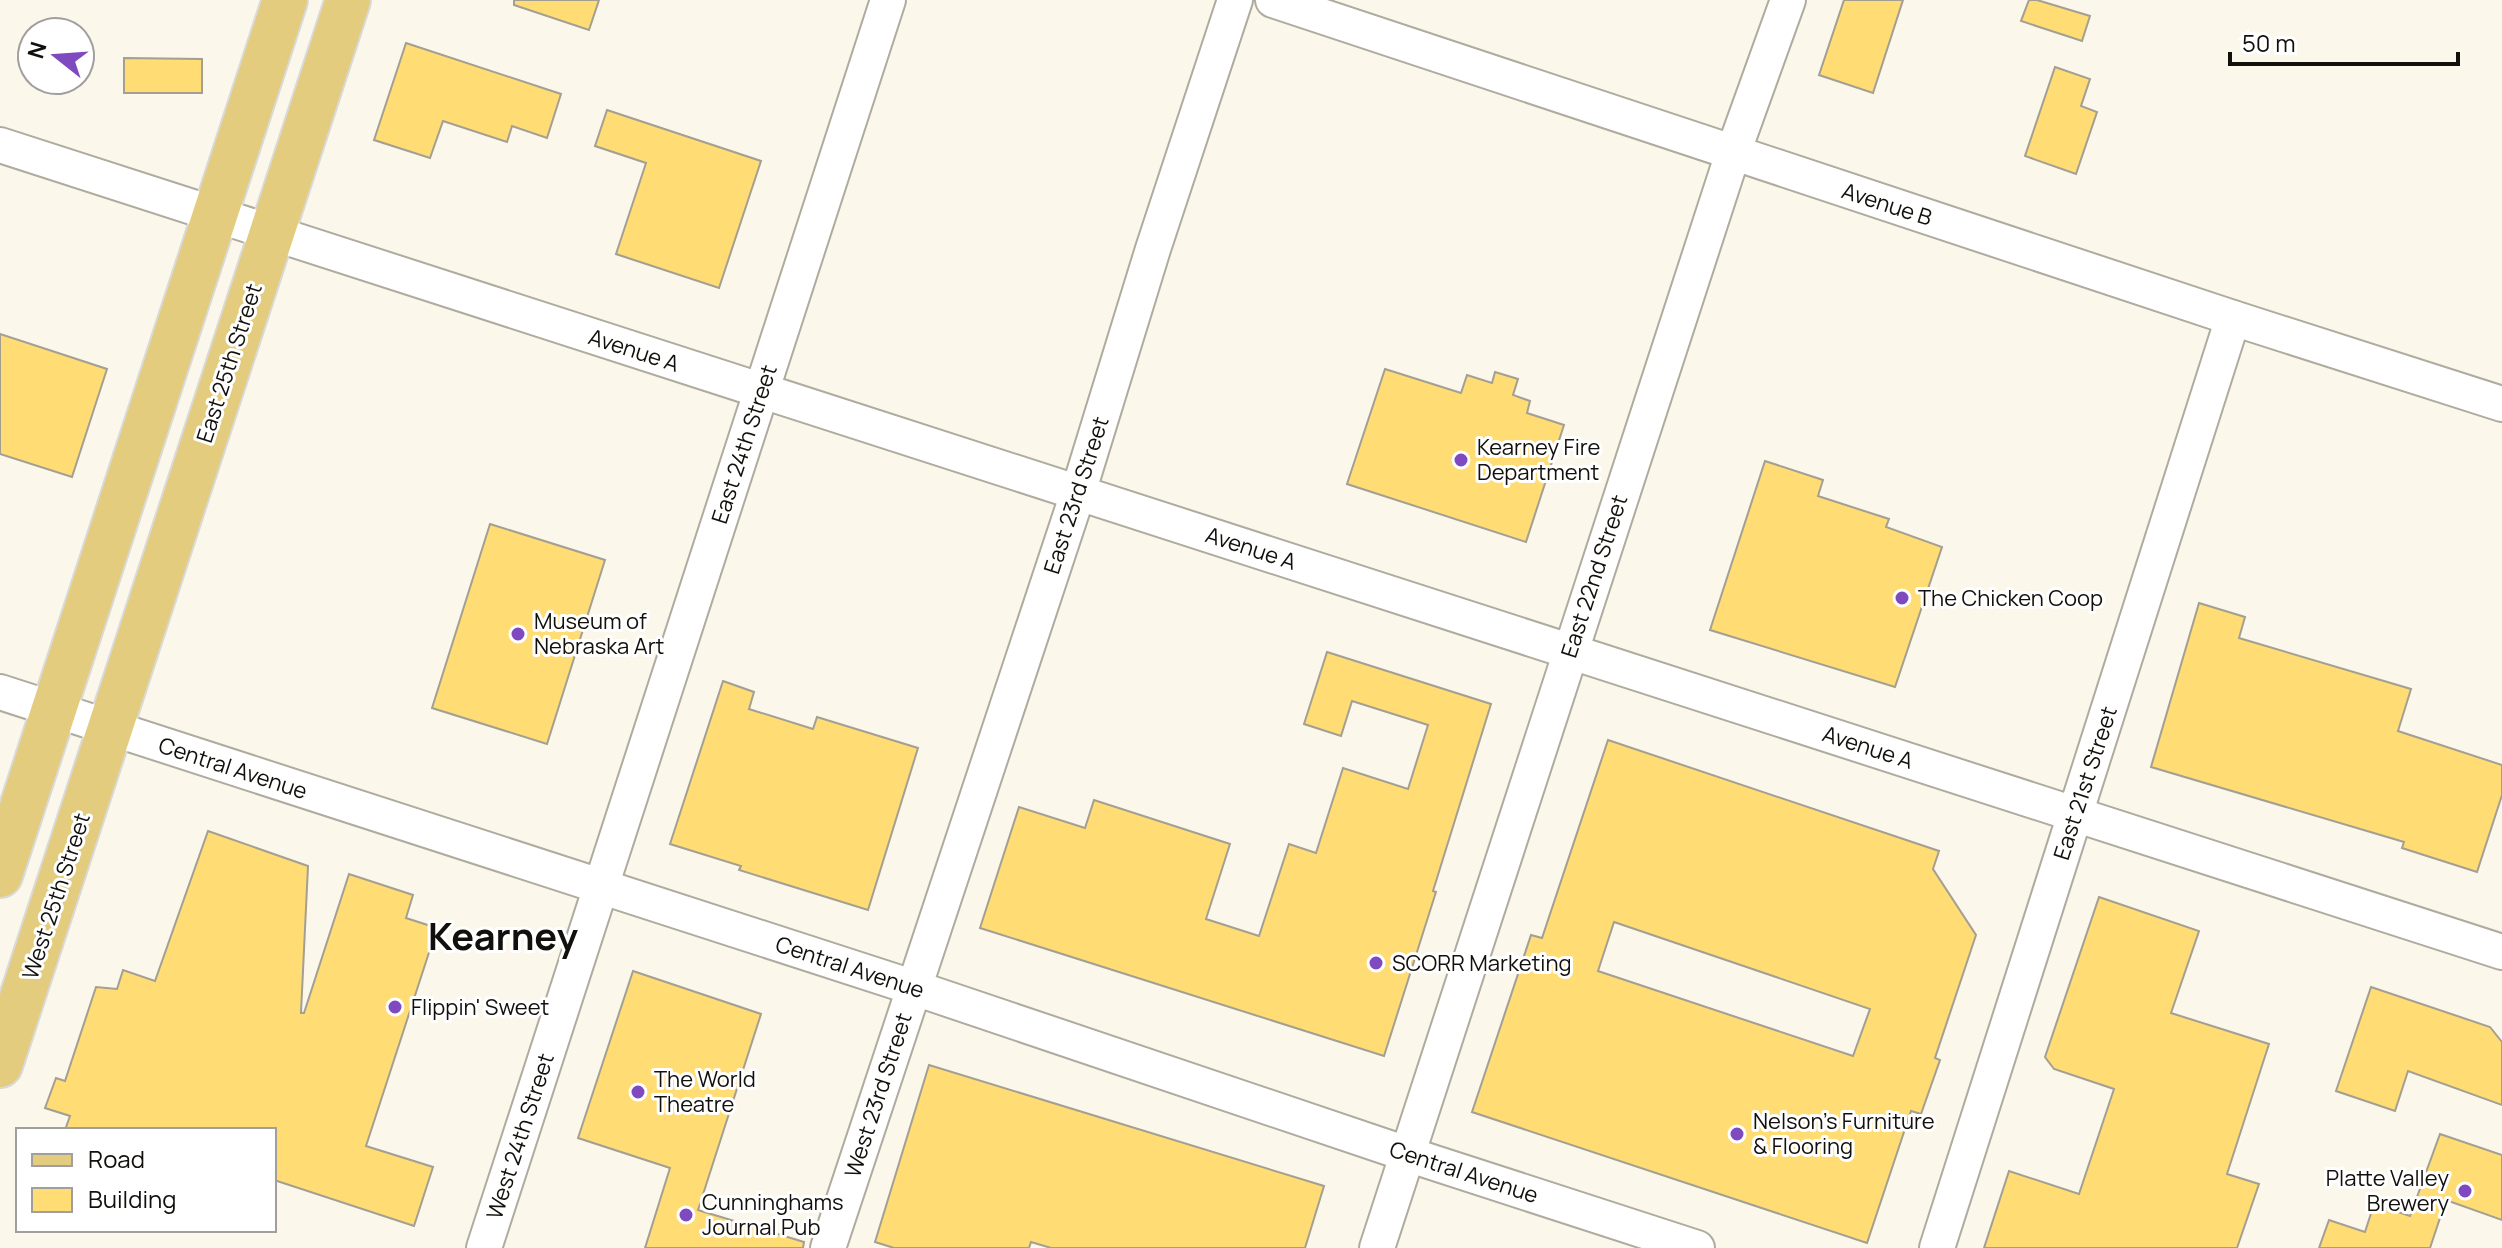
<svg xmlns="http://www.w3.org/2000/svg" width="2502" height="1248" viewBox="0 0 2502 1248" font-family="Manrope,sans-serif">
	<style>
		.building { fill: #ffdc74; stroke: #a39f93; stroke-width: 2; fill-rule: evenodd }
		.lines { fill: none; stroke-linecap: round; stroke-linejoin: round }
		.minor-casing { stroke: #afab9f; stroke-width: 38 }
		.major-casing { stroke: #d9d9d8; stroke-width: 48 }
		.minor { stroke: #fff; stroke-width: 34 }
		.major { stroke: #e3cc7e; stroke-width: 44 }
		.poi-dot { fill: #7f49c0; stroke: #fff; stroke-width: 3 }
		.labels { text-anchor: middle; stroke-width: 6; stroke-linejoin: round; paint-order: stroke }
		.street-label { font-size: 22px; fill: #12100c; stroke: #fff }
		.poi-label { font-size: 22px; fill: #12100c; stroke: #fff; text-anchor: start }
		.town-label { font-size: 38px; font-weight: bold; fill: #12100c; stroke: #fff }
	</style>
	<rect width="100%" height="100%" fill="#fbf7ea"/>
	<g class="building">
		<polygon points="514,0 599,0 589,30 514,5"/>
		<polygon points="1844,0 1903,0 1873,93 1819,75"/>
		<polygon points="2029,0 2037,0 2090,16 2082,41 2021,21"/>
		<polygon points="406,43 561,94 547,138 512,126 507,142 443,121 430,158 374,140"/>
		<polygon points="124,58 202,59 202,93 124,93"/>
		<polygon points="2055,67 2090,79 2081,106 2097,112 2076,174 2025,156"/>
		<polygon points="607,110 761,161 719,288 616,254 646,163 595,146"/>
		<polygon points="0,334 107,369 72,477 0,454"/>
		<polygon points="1385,369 1461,393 1467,375 1492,383 1495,372 1518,379 1513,395 1530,401 1527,413 1564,425 1526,542 1347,484"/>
		<polygon points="1765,461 1823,480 1818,496 1889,519 1886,527 1942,547 1895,687 1710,630"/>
		<polygon points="490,524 605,560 547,744 432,708"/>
		<polygon points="2199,603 2245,617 2239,638 2411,689 2398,731 2502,765 2502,795 2477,872 2402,848 2404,842 2151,767"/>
		<polygon points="1327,652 1491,704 1433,891 1436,892 1384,1056 980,928 1019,807 1085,828 1094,800 1230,844 1206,919 1259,936 1289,844 1316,853 1343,768 1408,789 1428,725 1352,701 1341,736 1304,724"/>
		<polygon points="723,681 754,692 749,709 813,729 817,717 918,748 868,910 739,870 741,866 670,844"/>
		<path d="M1608 740 1939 851 1933 869 1976 935 1935 1058 1940 1060 1921 1114 1911 1111 1867 1243 1472 1112 1531 935 1542 938ZM1614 922 1870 1009 1853 1056 1598 971Z"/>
		<polygon points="208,831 308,866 301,1013 304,1013 349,874 413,895 406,918 437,928 366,1146 433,1167 414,1226 274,1180 274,1130 65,1130 70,1116 45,1108 56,1078 65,1081 96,987 117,989 123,970 155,981"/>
		<polygon points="2099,897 2199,931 2171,1013 2269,1044 2227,1174 2259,1184 2237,1248 1984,1248 2009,1171 2079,1194 2114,1089 2054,1069 2045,1057"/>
		<polygon points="633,971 761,1014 698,1210 804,1242 803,1248 645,1248 670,1168 578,1138"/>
		<polygon points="2371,987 2490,1027 2502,1042 2502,1105 2408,1071 2395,1111 2336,1091"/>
		<polygon points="929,1065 1324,1186 1305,1248 1051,1248 1031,1242 1029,1248 894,1248 875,1242"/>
		<polygon points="2440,1134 2502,1155 2502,1220 2446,1200 2430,1248 2319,1248 2329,1220 2365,1232 2374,1204 2410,1216"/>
	</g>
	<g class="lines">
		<g class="minor-casing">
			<g id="minor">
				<polyline points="1273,0 2233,318 2502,404"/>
				<polyline points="0,145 2502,952"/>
				<polyline points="0,692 912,987 1407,1154 1697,1248"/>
				<polyline points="484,1248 888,0"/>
				<polyline points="828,1248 1078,493 1153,249 1235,0"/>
				<polyline points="1377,1248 1733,153 1788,0"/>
				<polyline points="1937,1248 2233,318"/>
			</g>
		</g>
		<g class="major-casing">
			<g id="major">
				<polyline points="0,875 285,0"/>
				<polyline points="0,1065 348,0"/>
			</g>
		</g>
		<use href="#minor" class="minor"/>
		<use href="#major" class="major"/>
	</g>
	<g class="poi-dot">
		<circle cx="1461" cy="460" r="8"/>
		<circle cx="1902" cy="598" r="8"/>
		<circle cx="518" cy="634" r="8"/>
		<circle cx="1376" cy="963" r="8"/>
		<circle cx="395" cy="1007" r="8"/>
		<circle cx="638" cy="1092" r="8"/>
		<circle cx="1737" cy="1134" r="8"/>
		<circle cx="2465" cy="1191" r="8"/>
		<circle cx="686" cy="1215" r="8"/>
	</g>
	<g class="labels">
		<g class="street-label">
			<text transform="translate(1887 204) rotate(18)" y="8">Avenue B</text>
			<text transform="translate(634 350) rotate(18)" y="8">Avenue A</text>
			<text transform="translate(229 363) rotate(-72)" y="8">East 25th Street</text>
			<text transform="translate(744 444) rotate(-72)" y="8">East 24th Street</text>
			<text transform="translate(1076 495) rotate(-72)" y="8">East 23rd Street</text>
			<text transform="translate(1251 548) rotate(18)" y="8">Avenue A</text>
			<text transform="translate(1594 576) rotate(-72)" y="8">East 22nd Street</text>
			<text transform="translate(1868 747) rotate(18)" y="8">Avenue A</text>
			<text transform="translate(233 768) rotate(18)" y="8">Central Avenue</text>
			<text transform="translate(2085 783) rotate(-72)" y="8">East 21st Street</text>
			<text transform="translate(56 896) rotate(-72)" y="8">West 25th Street</text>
			<text transform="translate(850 967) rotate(18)" y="8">Central Avenue</text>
			<text transform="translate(878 1095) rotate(-72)" y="8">West 23rd Street</text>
			<text transform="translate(520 1136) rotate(-72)" y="8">West 24th Street</text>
			<text transform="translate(1464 1172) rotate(18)" y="8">Central Avenue</text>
		</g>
		<g class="poi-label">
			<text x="1477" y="455">Kearney Fire<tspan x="1477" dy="25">Department</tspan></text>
			<text x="1918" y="606">The Chicken Coop</text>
			<text x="534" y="629">Museum of<tspan x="534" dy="25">Nebraska Art</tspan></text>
			<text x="1392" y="971">SCORR Marketing</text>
			<text x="411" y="1015">Flippin' Sweet</text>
			<text x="654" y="1087">The World<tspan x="654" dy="25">Theatre</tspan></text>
			<text x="1753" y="1129">Nelson's Furniture<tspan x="1753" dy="25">&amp; Flooring</tspan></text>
			<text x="2449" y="1186" text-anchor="end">Platte Valley<tspan x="2449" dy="25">Brewery</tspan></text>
			<text x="702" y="1210">Cunninghams<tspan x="702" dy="25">Journal Pub</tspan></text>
		</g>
		<g class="town-label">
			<text x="503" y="950">Kearney</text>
		</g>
	</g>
	<rect x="16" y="1128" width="260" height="104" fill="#ffffff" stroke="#a09f9e" stroke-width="2"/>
	<rect x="32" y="1154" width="40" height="12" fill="#e3cc7e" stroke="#a09f9e" stroke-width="2"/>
	<text x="88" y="1168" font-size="24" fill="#12100c">Road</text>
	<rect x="32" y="1188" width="40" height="24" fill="#ffdc74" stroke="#a09f9e" stroke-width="2"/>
	<text x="88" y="1208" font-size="24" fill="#12100c">Building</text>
	<g transform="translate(56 56) rotate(287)"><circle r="38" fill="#ffffff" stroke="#a09f9e" stroke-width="2"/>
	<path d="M0-6L14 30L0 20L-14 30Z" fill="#7f49c0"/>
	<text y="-12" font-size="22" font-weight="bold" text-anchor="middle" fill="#12100c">N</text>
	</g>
	<path d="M2230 52v12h228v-12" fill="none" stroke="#12100c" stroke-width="4"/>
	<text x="2242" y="52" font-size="24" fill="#12100c" stroke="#ffffff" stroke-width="6" paint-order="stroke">50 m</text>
</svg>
